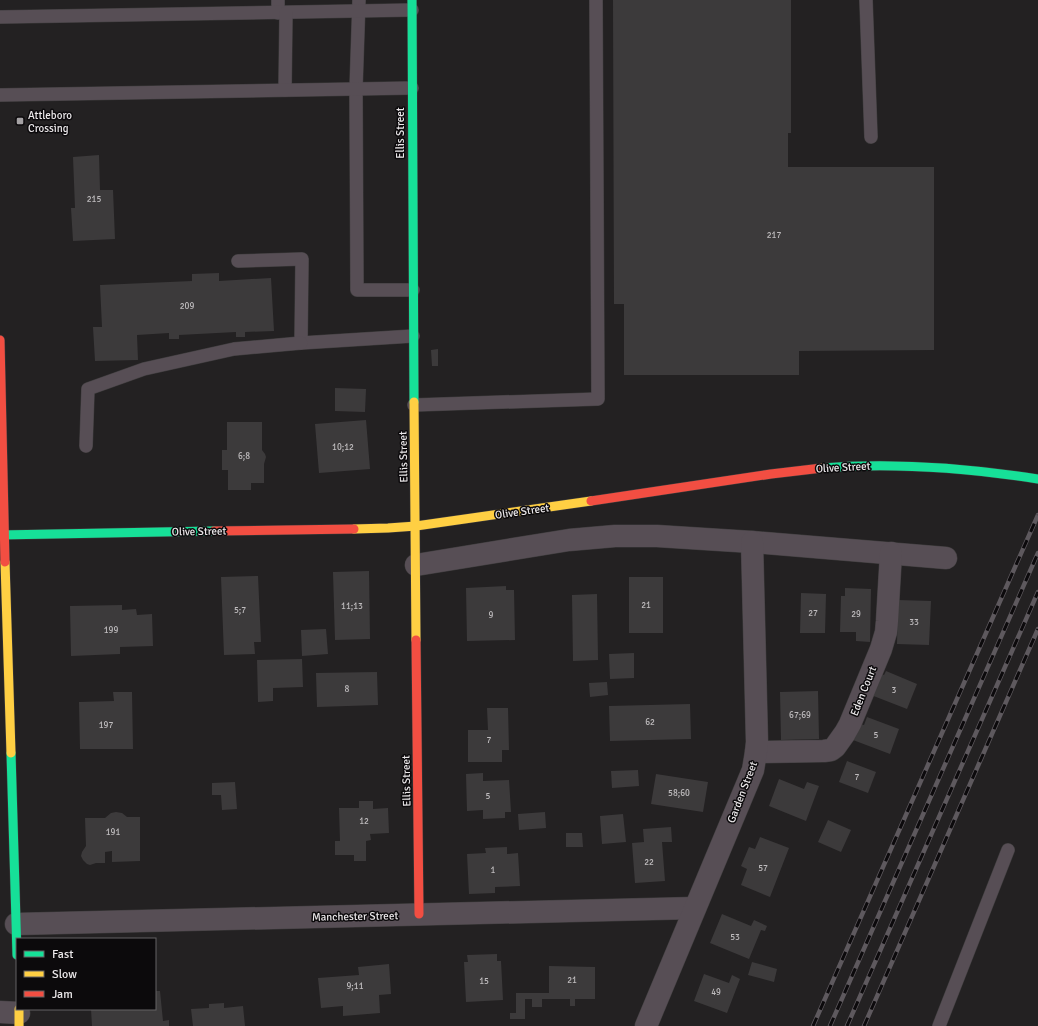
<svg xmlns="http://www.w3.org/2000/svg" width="1038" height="1026" viewBox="0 0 1038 1026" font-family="Signika,sans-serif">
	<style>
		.building { fill: #3c3a3b }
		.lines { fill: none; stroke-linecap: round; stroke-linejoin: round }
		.lane-casing { stroke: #3f3d3e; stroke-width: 14 }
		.street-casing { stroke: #3f3d3e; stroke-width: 23 }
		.fast-casing { stroke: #3f3d3e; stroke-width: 10 }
		.slow-casing { stroke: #3f3d3e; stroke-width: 10 }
		.jam-casing { stroke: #3f3d3e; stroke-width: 10 }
		.lane { stroke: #574e55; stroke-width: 13 }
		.street { stroke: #574e55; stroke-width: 22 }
		.fast { stroke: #16e098; stroke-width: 9 }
		.slow { stroke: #ffcf43; stroke-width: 9 }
		.jam { stroke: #f24e42; stroke-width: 9 }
		.rail-casing { stroke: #5e595e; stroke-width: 4.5 }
		.rail { stroke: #0c0a0c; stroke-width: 3; stroke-dasharray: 9; stroke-linecap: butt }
		.poi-dot { fill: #a5a2a4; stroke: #0c0a0c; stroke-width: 1.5 }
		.labels { text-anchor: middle; stroke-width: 3; stroke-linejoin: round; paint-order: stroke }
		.number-label { font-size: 9px; fill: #bfbcbe }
		.poi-label { font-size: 11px; fill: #ebe8ea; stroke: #0c0a0c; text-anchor: start }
		.street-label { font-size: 11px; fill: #ebe8ea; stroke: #0c0a0c }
	</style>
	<rect width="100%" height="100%" fill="#232122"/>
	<g class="building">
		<polygon points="613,0 791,0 791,133 788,133 788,167 934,167 934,350 799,351 799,375 624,375 624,304 614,304"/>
		<polygon points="99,155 100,190 113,190 115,239 73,241 71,208 75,208 73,157"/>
		<polygon points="219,273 219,281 271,278 274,331 245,332 245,337 236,337 236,332 179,335 179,339 169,339 169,333 137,335 138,360 95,361 93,327 102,327 100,285 192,281 192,274"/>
		<polygon points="438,349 438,366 432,366 431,350"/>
		<polygon points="335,388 366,389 365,412 335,411"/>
		<polygon points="366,420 370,469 319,473 315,424"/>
		<polygon points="227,422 262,422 262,450 265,454 266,457 264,464 264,483 251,483 251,490 228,490 228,470 222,470 222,450 227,450"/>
		<polygon points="369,571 370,639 335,640 333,572"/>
		<polygon points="258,576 261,642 254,642 255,654 224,655 221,577"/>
		<rect x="629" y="577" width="34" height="56"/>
		<polygon points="506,586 506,590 514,590 515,640 467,641 466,588"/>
		<polygon points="845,588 871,589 870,642 856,641 856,632 840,632 841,596 845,596"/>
		<polygon points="801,593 826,594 825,633 800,633"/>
		<polygon points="597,594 598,660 573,661 572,595"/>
		<polygon points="898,600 931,601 929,645 897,644"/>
		<polygon points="122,605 122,610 136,609 137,615 152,614 153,646 120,647 120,654 71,656 70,606"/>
		<polygon points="326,629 328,654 302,656 301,630"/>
		<polygon points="634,653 634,678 610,679 609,654"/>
		<polygon points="302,659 303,687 273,688 273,701 258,702 257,660"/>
		<polygon points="886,671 917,684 907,709 871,695 880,673 884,675"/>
		<polygon points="377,672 378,705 317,707 316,673"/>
		<polygon points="607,682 608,695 590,697 589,683"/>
		<polygon points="818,691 819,739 781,740 780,692"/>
		<polygon points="113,692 132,692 133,749 80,749 79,702 114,701"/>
		<polygon points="690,704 691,739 610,741 609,706"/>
		<polygon points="487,708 508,708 509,750 502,750 502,762 468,762 468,730 488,730"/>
		<polygon points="867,717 899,729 890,754 853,740 860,724 864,725"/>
		<polygon points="847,761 876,772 868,793 839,782"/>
		<polygon points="638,770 639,786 612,788 611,771"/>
		<polygon points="483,773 483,781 509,780 511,812 505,812 505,818 483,819 483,810 467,811 466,774"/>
		<polygon points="656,774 708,782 703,812 651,804"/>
		<polygon points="779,779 804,789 807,782 819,786 806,821 769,806"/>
		<polygon points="235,782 237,809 222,810 221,795 212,795 212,783"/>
		<polygon points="359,801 373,801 373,809 388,808 389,833 370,834 371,840 366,841 366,861 354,861 354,855 335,855 335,841 340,841 339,808 359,808"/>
		<polygon points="116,812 122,813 127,817 140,817 140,861 112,862 112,851 105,852 105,863 96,863 90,865 87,864 83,860 81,856 82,852 86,846 85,818 105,818 111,813"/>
		<polygon points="545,812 546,828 519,830 518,814"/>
		<polygon points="623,814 626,842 602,844 600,816"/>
		<polygon points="828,820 851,830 841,852 818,842"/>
		<polygon points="671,827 672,842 662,842 665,881 635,883 632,843 644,842 643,829"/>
		<polygon points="566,833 582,833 583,847 566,847"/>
		<polygon points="760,837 789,848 770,897 741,885 747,869 741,866 749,847 755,849"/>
		<polygon points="507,847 507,854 518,853 520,886 495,887 495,893 469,894 467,854 486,853 485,848"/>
		<polygon points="722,914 751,926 754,920 767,926 765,931 761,930 749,959 710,943"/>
		<polygon points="497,954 497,961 501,961 503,1000 466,1002 464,962 468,962 467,955"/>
		<polygon points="752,962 777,969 774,982 748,975"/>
		<polygon points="389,964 391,994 379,995 380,1013 343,1016 343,1006 321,1008 318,978 359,975 358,967"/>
		<polygon points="549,966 595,967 595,999 575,999 575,1006 570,1006 570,999 542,999 542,1007 532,1007 532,999 525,999 525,1019 510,1019 510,1013 516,1013 516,993 549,993"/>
		<polygon points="704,974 729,983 732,975 740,979 727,1013 694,1001"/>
		<polygon points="155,991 160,991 163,1021 169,1020 169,1026 92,1026 91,1009 155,1009"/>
		<polygon points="224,1003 224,1008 243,1006 245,1026 193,1026 191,1009 209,1008 209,1004"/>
	</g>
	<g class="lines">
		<g class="lane-casing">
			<g id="lane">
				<polyline points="278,0 278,13"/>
				<polyline points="359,0 356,89 357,290 413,290"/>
				<polyline points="866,0 871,137"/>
				<polyline points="0,17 412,10"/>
				<polyline points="285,90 286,13"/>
				<polyline points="0,95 412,88"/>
				<polyline points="238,261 302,259 301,343 413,336"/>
				<polyline points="414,405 598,399 596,0"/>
				<polyline points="86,446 88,389 144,369 234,349 301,343"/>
				<polyline points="939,1026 1008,850"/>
			</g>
		</g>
		<g class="street-casing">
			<g id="street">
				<polyline points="416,565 569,540 615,536 657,536 752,542 946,558"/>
				<polyline points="756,752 824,751 831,750 835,747 845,733 850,724 881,649 886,632 887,621 891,553"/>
				<polyline points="16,924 695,908"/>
				<polyline points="0,1012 19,1013"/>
				<polyline points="646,1026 753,770 756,752 757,742 752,542"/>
			</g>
		</g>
		<g class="fast-casing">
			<g id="fast">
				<polyline points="412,0 414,402"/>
				<path d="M822 468C894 462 967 468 1038 479"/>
				<polyline points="0,535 214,531"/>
				<polyline points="11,753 17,955"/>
			</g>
		</g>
		<g class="slow-casing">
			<g id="slow">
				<polyline points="414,402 416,640"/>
				<polyline points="354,529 388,528 416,526 591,501"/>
				<polyline points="5,562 11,753"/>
				<polyline points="19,1009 19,1026"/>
			</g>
		</g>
		<g class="jam-casing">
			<g id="jam">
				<polyline points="0,340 5,562"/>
				<polyline points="591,501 771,474 822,468"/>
				<polyline points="214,531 354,529"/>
				<polyline points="416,640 419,914"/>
			</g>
		</g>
		<use href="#lane" class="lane"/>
		<use href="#street" class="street"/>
		<use href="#fast" class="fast"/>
		<use href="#slow" class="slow"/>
		<use href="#jam" class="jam"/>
		<g class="rail-casing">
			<g id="rail">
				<polyline points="813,1026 1038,515"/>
				<polyline points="830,1026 1038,553"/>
				<polyline points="847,1026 1038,592"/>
				<polyline points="864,1026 1038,629"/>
			</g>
		</g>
		<use href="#rail" class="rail"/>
	</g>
	<rect class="poi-dot" x="16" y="117" width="8" height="8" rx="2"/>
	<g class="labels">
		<g class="number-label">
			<text x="94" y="202">215</text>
			<text x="774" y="238">217</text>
			<text x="187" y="309">209</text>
			<text x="343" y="450">10;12</text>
			<text x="244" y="459">6;8</text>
			<text x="646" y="608">21</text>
			<text x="352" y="609">11;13</text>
			<text x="240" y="613">5;7</text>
			<text x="813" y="616">27</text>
			<text x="856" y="617">29</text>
			<text x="491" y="618">9</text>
			<text x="914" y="625">33</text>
			<text x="111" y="633">199</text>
			<text x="347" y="692">8</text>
			<text x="894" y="693">3</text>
			<text x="800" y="718">67;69</text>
			<text x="650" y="725">62</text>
			<text x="106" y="728">197</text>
			<text x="876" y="738">5</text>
			<text x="489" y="743">7</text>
			<text x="857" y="780">7</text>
			<text x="679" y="796">58;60</text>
			<text x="488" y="799">5</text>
			<text x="364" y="824">12</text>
			<text x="113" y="835">191</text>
			<text x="649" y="865">22</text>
			<text x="763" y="871">57</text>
			<text x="493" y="873">1</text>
			<text x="735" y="940">53</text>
			<text x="572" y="983">21</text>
			<text x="484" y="984">15</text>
			<text x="355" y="989">9;11</text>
			<text x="716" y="995">49</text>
		</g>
		<g class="poi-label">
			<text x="28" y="119">Attleboro<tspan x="28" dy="13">Crossing</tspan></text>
		</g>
		<g class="street-label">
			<text transform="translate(400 133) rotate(-90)" y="4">Ellis Street</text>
			<text transform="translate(403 457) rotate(-91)" y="4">Ellis Street</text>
			<text transform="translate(843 467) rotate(-3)" y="4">Olive Street</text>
			<text transform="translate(522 511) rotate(-8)" y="4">Olive Street</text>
			<text transform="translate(199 531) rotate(-1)" y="4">Olive Street</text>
			<text transform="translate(863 691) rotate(-68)" y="4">Eden Court</text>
			<text transform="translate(406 781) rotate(-91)" y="4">Ellis Street</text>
			<text transform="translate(742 792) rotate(-69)" y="4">Garden Street</text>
			<text transform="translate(355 916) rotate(-1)" y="4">Manchester Street</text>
		</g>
	</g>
	<rect x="16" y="938" width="140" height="72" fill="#0c0a0c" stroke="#656365"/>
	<rect x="24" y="951" width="20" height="6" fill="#16e098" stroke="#656365"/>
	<text x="52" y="958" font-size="12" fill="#ebe8ea">Fast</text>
	<rect x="24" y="971" width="20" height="6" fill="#ffcf43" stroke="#656365"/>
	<text x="52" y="978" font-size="12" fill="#ebe8ea">Slow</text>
	<rect x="24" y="991" width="20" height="6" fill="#f24e42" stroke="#656365"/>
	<text x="52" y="998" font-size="12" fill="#ebe8ea">Jam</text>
</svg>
